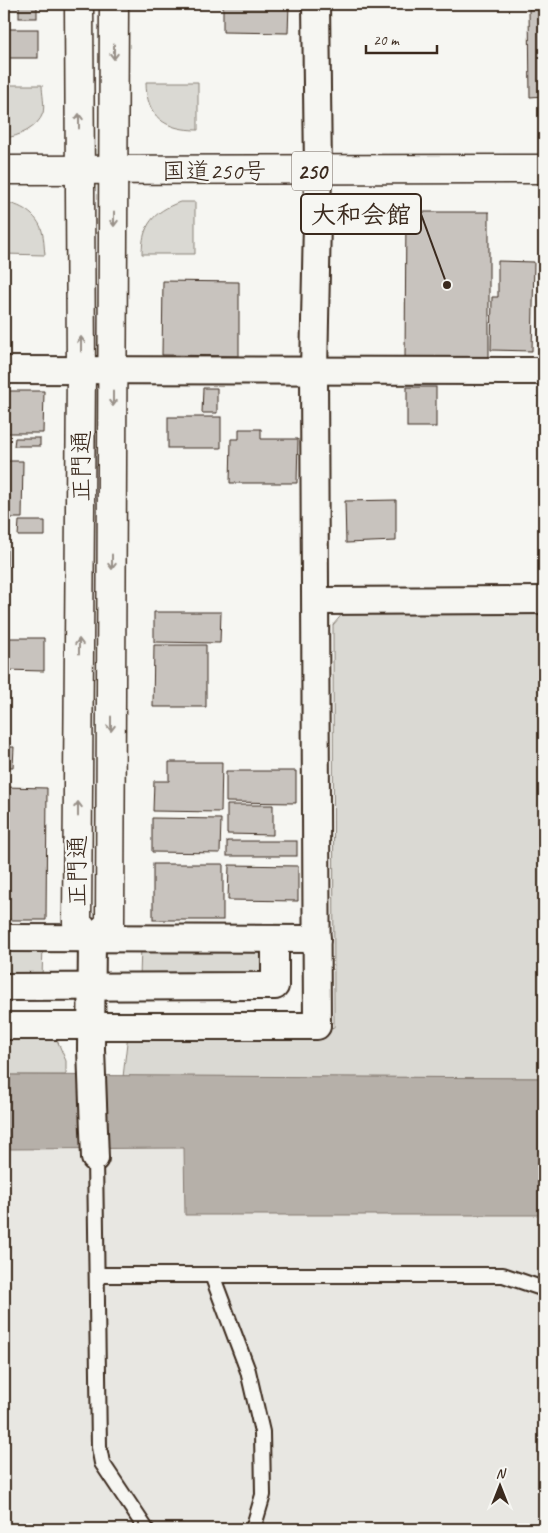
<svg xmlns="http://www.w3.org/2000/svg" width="548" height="1533" viewBox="0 0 548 1533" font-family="Caveat,'Klee One',sans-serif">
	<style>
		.built { fill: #e8e7e2 }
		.green { fill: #dad9d3; stroke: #8a8278 }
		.water { fill: #b6b0a9; stroke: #857a71 }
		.building { fill: #c8c3be; stroke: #3b2a1e }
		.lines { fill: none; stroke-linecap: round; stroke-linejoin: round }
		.service-casing { stroke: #3b2a1e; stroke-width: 18 }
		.minor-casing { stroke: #3b2a1e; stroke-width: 30 }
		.tertiary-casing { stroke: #3b2a1e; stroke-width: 31 }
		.trunk-casing { stroke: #3b2a1e; stroke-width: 31 }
		.service { stroke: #f6f6f2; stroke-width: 14 }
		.minor { stroke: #f6f6f2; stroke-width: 26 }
		.tertiary { stroke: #f6f6f2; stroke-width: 28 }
		.trunk { stroke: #f6f6f2; stroke-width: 28 }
		.oneway { stroke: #989088 }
		.labels { text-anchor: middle; stroke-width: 4.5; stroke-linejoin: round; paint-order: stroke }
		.shield { fill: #f6f6f2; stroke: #73675e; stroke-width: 1 }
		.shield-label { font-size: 22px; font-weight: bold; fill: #3b2a1e }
		.street-label { font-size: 24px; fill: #3b2a1e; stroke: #f6f6f2 }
		.leader { fill: none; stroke: #3b2a1e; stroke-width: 2 }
		.callout-dot { fill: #3b2a1e; stroke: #f6f6f2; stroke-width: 2 }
		.callout { fill: #f6f6f2; stroke: #3b2a1e; stroke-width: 2 }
		.callout-label { font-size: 25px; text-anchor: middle; font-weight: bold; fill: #3b2a1e }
	</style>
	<rect width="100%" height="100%" fill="#f6f6f2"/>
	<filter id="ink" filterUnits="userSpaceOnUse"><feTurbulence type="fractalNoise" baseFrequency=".02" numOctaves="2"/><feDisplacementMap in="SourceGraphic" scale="10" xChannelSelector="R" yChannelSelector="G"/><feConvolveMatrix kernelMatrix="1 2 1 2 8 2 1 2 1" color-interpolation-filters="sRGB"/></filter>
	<g filter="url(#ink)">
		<polygon class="built" points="185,1148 185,1215 544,1215 544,1529 4,1529 4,1149"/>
		<g class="green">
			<path d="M146 82H198V130C165 130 146 117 146 82Z"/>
			<path d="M4 85H42C42 93 45 106 43 113 38 128 18 137 4 138Z"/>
			<path d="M180 202H195V254H142C142 225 153 212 180 202Z"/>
			<path d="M4 203C19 203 38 215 42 231 44 238 44 247 45 255L4 254Z"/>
			<polygon points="344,612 544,613 544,1078 123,1077 128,1034 314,1033 334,1027 333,625"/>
			<polygon points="4,945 43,945 42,978 4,978"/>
			<polygon points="141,945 247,945 261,955 263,970 252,978 140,978"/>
			<polygon points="4,1033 54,1033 66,1061 66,1075 4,1075"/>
		</g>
		<polygon class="water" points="4,1075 544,1078 544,1215 185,1215 184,1148 4,1149"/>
		<g class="building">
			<rect x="19" y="4" width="18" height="14"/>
			<polygon points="223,4 289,4 288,33 223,32"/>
			<polygon points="529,9 544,9 544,96 530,97"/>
			<rect x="4" y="29" width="34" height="29"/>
			<polygon points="406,212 489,212 489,359 405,359"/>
			<polygon points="498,261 534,262 532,351 491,350 492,297 498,297"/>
			<polygon points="163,281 239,282 239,356 162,355"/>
			<rect x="407" y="387" width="29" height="40"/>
			<polygon points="203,388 217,388 217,413 202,413"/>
			<polygon points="4,391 44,391 43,433 4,433"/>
			<rect x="168" y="417" width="53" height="31"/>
			<polygon points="239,429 261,429 261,439 298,439 297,483 230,483 231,439 239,439"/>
			<rect x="4" y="435" width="2" height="17"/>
			<polygon points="15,438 40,438 40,446 14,446"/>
			<polygon points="4,461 23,461 22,518 4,518"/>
			<polygon points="396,500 396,541 346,543 345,501"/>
			<polygon points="19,521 45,521 45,536 18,536"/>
			<rect x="4" y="529" width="3" height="66"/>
			<polygon points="154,612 221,612 220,643 154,642"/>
			<polygon points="4,638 44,638 44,671 4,670"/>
			<polygon points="154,645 206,645 206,707 153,707"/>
			<polygon points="4,747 14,747 13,767 4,767"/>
			<polygon points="169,762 222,762 221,812 153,811 154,781 169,781"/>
			<polygon points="226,771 296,771 296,803 226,802"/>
			<polygon points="4,787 47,788 46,920 4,920"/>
			<polygon points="227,805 273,805 273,835 227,834"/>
			<polygon points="152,818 221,819 220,853 152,852"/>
			<rect x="227" y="841" width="70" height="15"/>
			<rect x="153" y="864" width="70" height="56"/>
			<polygon points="229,865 298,866 298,901 228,900"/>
		</g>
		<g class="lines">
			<g class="service-casing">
				<g id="service">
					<polyline points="95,1158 99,1447 102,1463 146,1529"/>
					<polyline points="98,1275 503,1275 544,1289"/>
					<polyline points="212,1275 248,1371 262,1432 263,1495 253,1529"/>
				</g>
			</g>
			<g class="minor-casing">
				<g id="minor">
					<polyline points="4,370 544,371"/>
					<polyline points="316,601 544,600"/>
					<polyline points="4,938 317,939"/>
					<polyline points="92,939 91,1049 95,1158"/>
					<polyline points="4,987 275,986 275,939"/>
					<polyline points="4,1026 317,1026 314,371 318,171 316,4"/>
				</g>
			</g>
			<g class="tertiary-casing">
				<polyline id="tertiary" points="79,4 81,371 77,923 92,939 110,924 114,4"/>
			</g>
			<g class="trunk-casing">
				<polyline id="trunk" points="4,170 544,169"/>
			</g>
			<use href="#service" class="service"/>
			<use href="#minor" class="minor"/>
			<use href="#tertiary" class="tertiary"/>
			<use href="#trunk" class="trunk"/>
		</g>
		<defs><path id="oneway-shaft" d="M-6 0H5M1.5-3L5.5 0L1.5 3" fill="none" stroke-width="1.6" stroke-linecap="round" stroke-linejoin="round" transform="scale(1.25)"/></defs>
		<g class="oneway">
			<use href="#oneway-shaft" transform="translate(114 52) rotate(90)"/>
			<use href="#oneway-shaft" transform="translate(79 121) rotate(-90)"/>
			<use href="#oneway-shaft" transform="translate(114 219) rotate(90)"/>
			<use href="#oneway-shaft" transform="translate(81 344) rotate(-90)"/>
			<use href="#oneway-shaft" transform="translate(113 399) rotate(90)"/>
			<use href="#oneway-shaft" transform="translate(112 562) rotate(90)"/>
			<use href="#oneway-shaft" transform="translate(79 646) rotate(-90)"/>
			<use href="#oneway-shaft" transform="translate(111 724) rotate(90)"/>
			<use href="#oneway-shaft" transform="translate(78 809) rotate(-90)"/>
		</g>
	</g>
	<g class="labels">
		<rect class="shield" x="292" y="151.5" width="40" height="39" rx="4"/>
		<g class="shield-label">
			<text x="312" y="179">250</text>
		</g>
		<g class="street-label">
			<text x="214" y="179">国道250号</text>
			<text transform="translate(81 466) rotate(-90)" y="8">正門通</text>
			<text transform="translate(77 871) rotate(-90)" y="8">正門通</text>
		</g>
	</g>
	<path class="leader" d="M447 285L421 214"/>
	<circle class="callout-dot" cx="447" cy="285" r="5"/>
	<rect class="callout" x="301" y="194" width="120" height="40" rx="5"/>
	<g class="callout-label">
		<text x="361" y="223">大和会館</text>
	</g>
	<rect width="548" height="1533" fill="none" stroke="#f6f6f2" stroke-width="20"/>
	<rect x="10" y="10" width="528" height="1513" fill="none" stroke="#3b2a1e" stroke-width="2" filter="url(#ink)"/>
	<g transform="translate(500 1486)" stroke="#f6f6f2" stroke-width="4" paint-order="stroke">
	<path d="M0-4L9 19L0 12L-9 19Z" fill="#3b2a1e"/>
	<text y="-8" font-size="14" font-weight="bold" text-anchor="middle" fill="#3b2a1e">N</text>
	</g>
	<path d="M366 45v8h71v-8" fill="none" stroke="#3b2a1e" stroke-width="2.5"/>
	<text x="373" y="45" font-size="15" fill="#3b2a1e" stroke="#f6f6f2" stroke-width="4" paint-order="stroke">20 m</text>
</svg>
